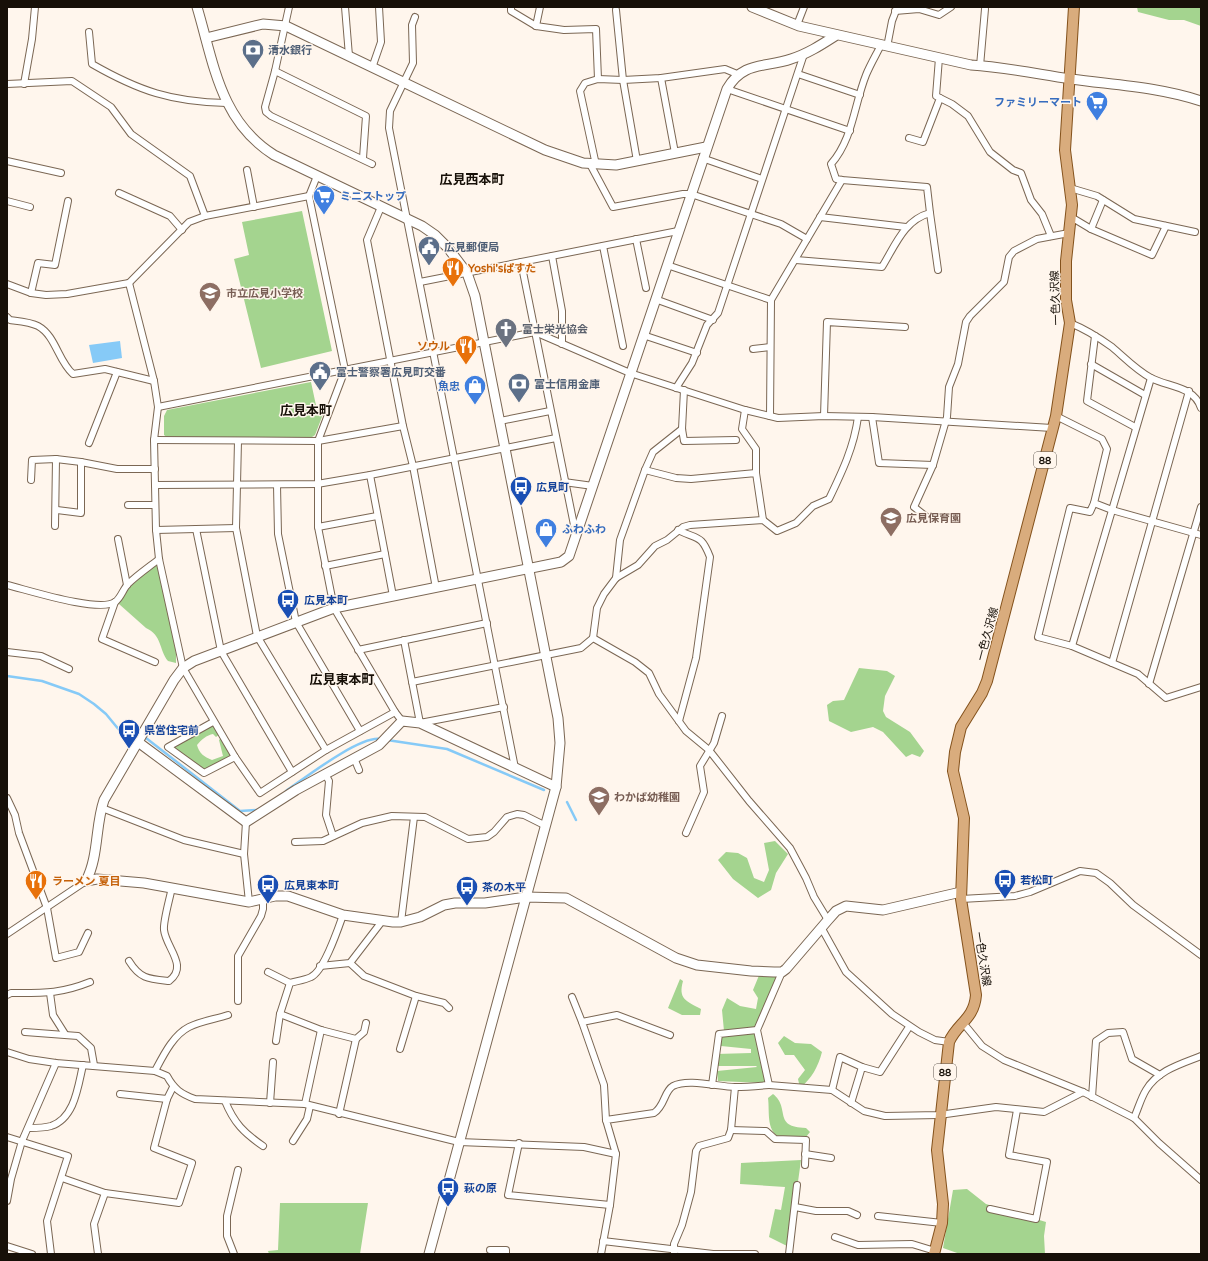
<svg xmlns="http://www.w3.org/2000/svg" width="1208" height="1261" viewBox="0 0 1208 1261" font-family="'Varela Round','Noto Sans JP',sans-serif">
	<style>
		.green { fill: #a4d48f }
		.water { fill: #86caf7 }
		.lines { fill: none; stroke-linecap: round; stroke-linejoin: round }
		.stream { stroke: #86caf7; stroke-width: 2.5 }
		.street-casing { stroke: #7b6754; stroke-width: 8 }
		.secondary-casing { stroke: #7b6754; stroke-width: 11 }
		.primary-casing { stroke: #84521c; stroke-width: 12 }
		.street { stroke: #fff; stroke-width: 6 }
		.secondary { stroke: #fff; stroke-width: 9 }
		.primary { stroke: #d9ac7d; stroke-width: 10 }
		.labels { text-anchor: middle; stroke-width: 3; stroke-linejoin: round; paint-order: stroke }
		.shield { fill: #fff6ed; stroke: #5d554d; stroke-width: 1 }
		.shield-label { font-size: 10px; font-weight: bold; fill: #171008 }
		.service-label { font-size: 11px; font-weight: bold; fill: #4e5e75; stroke: #fff6ed; text-anchor: start }
		.shop-label { font-size: 11px; font-weight: bold; fill: #366cbe; stroke: #fff6ed; text-anchor: end }
		.food-label { font-size: 11px; font-weight: bold; fill: #c56008; stroke: #fff6ed; text-anchor: start }
		.education-label { font-size: 11px; font-weight: bold; fill: #785e54; stroke: #fff6ed; text-anchor: start }
		.street-label { font-size: 11px; fill: #171008; stroke: #fff6ed }
		.worship-label { font-size: 11px; font-weight: bold; fill: #5b616d; stroke: #fff6ed; text-anchor: start }
		.transit-label { font-size: 11px; font-weight: bold; fill: #164399; stroke: #fff6ed; text-anchor: start }
		.quarter-label { font-size: 13px; font-weight: bold; fill: #171008; stroke: #fff6ed }
	</style>
	<rect width="100%" height="100%" fill="#fff6ed"/>
	<g class="green">
		<polygon points="1137,7 1201,7 1201,26 1184,20 1169,20 1138,12"/>
		<polygon points="302,211 332,351 261,368 234,259 249,255 242,222"/>
		<polygon points="311,382 317,410 325,409 315,435 312,437 168,438 164,435 164,416 167,410"/>
		<path d="M158 562 176 653V663L168 661C159 650 162 635 146 628L119 604 122 594Z"/>
		<polygon points="859,668 887,671 895,676 885,696 883,711 886,717 910,732 924,751 920,757 912,754 906,757 883,732 873,727 851,732 829,721 827,705 833,701 844,700"/>
		<path d="M213 724 220 734 216 737 213 734C207 735 201 740 197 745 199 753 204 757 212 760L223 756 219 740 221 738 233 756 205 771 172 748Z"/>
		<polygon points="775,841 788,854 776,873 771,890 758,898 733,879 718,860 726,852 738,853 747,858 754,878 764,882 769,870 764,843"/>
		<polygon points="760,973 779,974 756,1030 766,1083 718,1081 717,1071 757,1067 756,1066 717,1066 716,1054 751,1053 751,1049 721,1046 720,1036 724,1031 722,1010 727,998 740,1006 756,1009 758,998 753,990"/>
		<path d="M680 979 683 981C678 999 686 1001 701 1009L700 1015H682L668 1008Z"/>
		<path d="M784 1036 795 1043 811 1044 822 1052C818 1067 812 1078 800 1088L798 1079 805 1070 794 1055H785L778 1043Z"/>
		<path d="M773 1094C791 1108 772 1127 806 1128L810 1132 806 1137C799 1138 790 1141 784 1139 765 1134 770 1113 768 1098Z"/>
		<polygon points="801,1160 789,1247 769,1237 775,1209 781,1210 785,1187 740,1184 741,1163"/>
		<polygon points="967,1189 986,1204 1046,1222 1044,1236 1045,1254 960,1254 943,1248 953,1190"/>
		<polygon points="280,1203 368,1203 360,1254 269,1254 268,1251 278,1250"/>
	</g>
	<polygon class="water" points="120,341 122,358 93,363 89,345"/>
	<g class="lines">
		<g class="stream">
			<polyline points="7,676 42,681 79,694 94,704 106,714 129,742 136,741"/>
			<polyline points="143,739 146,738 240,811 257,810"/>
			<polyline points="387,740 447,749 544,790"/>
			<path d="M286 791C305 778 359 736 380 739"/>
			<polyline points="567,802 576,820"/>
		</g>
		<g class="street-casing">
			<g id="street">
				<polyline points="289,7 275,71 265,107 266,112 271,116 372,164"/>
				<polyline points="345,7 349,56"/>
				<polyline points="511,7 511,11 536,26"/>
				<polyline points="540,7 536,26 564,30 596,29 598,79"/>
				<polyline points="616,10 623,80 637,161"/>
				<polyline points="895,11 919,9 939,15 951,7"/>
				<polyline points="415,17 412,25 413,63 390,111 389,128 515,768"/>
				<polyline points="797,25 804,7"/>
				<path d="M89 32 92 64C139 91 172 102 226 103"/>
				<polyline points="887,47 892,21 897,8"/>
				<polyline points="980,66 985,9"/>
				<polyline points="372,68 381,42 379,7"/>
				<polyline points="275,71 366,116 363,158"/>
				<polyline points="798,74 860,95"/>
				<polyline points="661,78 675,153"/>
				<polyline points="7,84 72,81 111,107 131,134 190,176 205,216"/>
				<polyline points="24,84 32,39 35,7"/>
				<polyline points="727,89 850,131"/>
				<polyline points="940,98 952,104 968,116 990,152 1013,170 1021,173 1031,200 1042,214 1051,236"/>
				<polyline points="909,138 923,142 940,98 936,96 939,58"/>
				<polyline points="702,158 762,179"/>
				<polyline points="7,161 61,173"/>
				<polyline points="590,164 613,207 683,194 691,194 781,224 807,239"/>
				<polyline points="596,165 580,91 585,83 598,79 623,80 661,78 725,69 737,74"/>
				<polyline points="247,170 254,207"/>
				<polyline points="317,176 309,196 345,370 318,441 318,527 334,608 395,712 402,721"/>
				<polyline points="1070,188 1097,196 1134,219 1195,232"/>
				<polyline points="119,193 170,216 182,230"/>
				<polyline points="7,201 30,207"/>
				<polyline points="381,207 367,240 403,426 413,466 436,588"/>
				<polyline points="930,213 938,270"/>
				<polyline points="820,217 906,227"/>
				<polyline points="1071,217 1091,229 1152,255 1166,226"/>
				<polyline points="1091,229 1103,200"/>
				<polyline points="636,239 646,288"/>
				<polyline points="603,246 623,346"/>
				<polyline points="552,256 562,311 562,344"/>
				<path d="M796 260 882 267C895 246 904 220 930 213L927 187 842 180 836 179 831 164C853 139 854 105 866 75 870 65 876 55 881 45"/>
				<polyline points="521,262 576,535"/>
				<polyline points="667,265 771,300"/>
				<polyline points="420,282 678,231"/>
				<polyline points="129,283 154,381 158,407 154,440 156,530 159,559 183,668 235,757 260,793 326,750 395,712"/>
				<polyline points="7,284 31,293 46,295 67,294 129,283 189,222 205,216 309,196"/>
				<polyline points="31,293 38,263 55,265 68,201"/>
				<polyline points="655,299 713,320"/>
				<path d="M7 317 10 320C18 321 31 322 38 326 56 336 58 361 73 374L105 369 154 381"/>
				<path d="M1070 323C1085 329 1098 337 1112 347 1125 358 1136 370 1151 378 1168 387 1194 386 1201 408"/>
				<polyline points="643,335 697,353"/>
				<polyline points="1095,336 1087,401 1135,427"/>
				<polyline points="753,349 770,347"/>
				<polyline points="1091,364 1145,395"/>
				<polyline points="676,388 692,363 707,325 718,313 804,54"/>
				<polyline points="684,390 682,429 684,441 736,440"/>
				<polyline points="158,407 535,332 630,373 745,410 778,418 824,416 872,417 1052,428"/>
				<polyline points="745,410 742,429 756,449 756,473"/>
				<polyline points="770,416 771,300 842,180"/>
				<polyline points="824,416 827,322 905,327"/>
				<polyline points="1056,416 1102,439 1107,449 1094,503 1112,510 1201,535"/>
				<polyline points="872,417 879,463 933,465"/>
				<polyline points="500,421 550,411"/>
				<polyline points="154,440 318,441 403,426"/>
				<polyline points="238,441 236,528 257,636 326,750"/>
				<polyline points="89,443 117,372"/>
				<polyline points="645,470 676,478 691,479 756,473 763,520"/>
				<polyline points="370,475 393,596"/>
				<polyline points="31,480 32,460 56,459 81,462 117,469 155,469"/>
				<polyline points="564,482 593,486"/>
				<polyline points="155,485 317,484 370,475 556,438"/>
				<polyline points="277,485 278,534 296,622 360,731"/>
				<polyline points="1094,503 1090,512 1070,508 1038,637 1072,646 1138,674 1166,698 1201,687"/>
				<polyline points="128,505 155,505"/>
				<polyline points="57,510 81,513 81,462"/>
				<polyline points="928,518 914,507 933,465 947,417 949,387 958,364 966,322 970,316 1004,282 1009,257 1014,251 1037,239 1069,233"/>
				<polyline points="55,526 56,459"/>
				<polyline points="318,527 377,516"/>
				<polyline points="196,529 221,651 292,772"/>
				<polyline points="156,530 236,528"/>
				<path d="M678 530C698 540 701 534 710 557L696 658 679 721"/>
				<polyline points="118,539 127,585"/>
				<polyline points="325,566 385,554"/>
				<polyline points="616,578 620,540 645,470 653,452 682,429"/>
				<path d="M7 585C28 590 99 613 115 602 121 598 123 589 128 584 137 575 149 567 159 559"/>
				<polyline points="115,602 102,639 155,662"/>
				<path d="M593 638 597 608 604 594 616 578 638 565 655 546 667 540 683 527 690 525 763 520 777 531 796 523 813 506 829 499C842 472 854 447 858 417"/>
				<polyline points="404,640 420,723 504,707"/>
				<polyline points="1072,646 1151,378"/>
				<polyline points="358,650 487,623"/>
				<polyline points="7,652 41,656 69,669"/>
				<polyline points="1112,663 1189,391"/>
				<polyline points="412,682 581,648 593,638 635,662 649,673 659,694 686,731 709,750 749,801 790,848 806,878 814,897 828,920"/>
				<polyline points="1149,684 1201,507"/>
				<polyline points="213,722 168,747 204,773 235,757"/>
				<polyline points="354,758 359,770"/>
				<polyline points="325,774 329,781 326,815 333,836"/>
				<polyline points="7,798 15,815 19,833 47,908 56,958 79,952 88,933"/>
				<polyline points="102,808 184,840 244,854"/>
				<polyline points="246,822 244,854 249,902"/>
				<polyline points="686,833 704,792 700,766 714,743 722,716"/>
				<polyline points="295,842 323,841 362,823 392,816 425,817 468,839 487,837 494,832 507,817 517,814 524,815 546,826"/>
				<polyline points="961,899 1015,896 1030,892 1080,871 1096,873 1110,883 1133,905 1201,955"/>
				<polyline points="401,922 414,817"/>
				<polyline points="821,927 846,972 892,1014 919,1032 935,1040 949,1042"/>
				<polyline points="7,934 86,881"/>
				<path d="M129 961C140 979 149 979 169 981 189 966 166 948 164 930 163 921 170 898 172 887"/>
				<polyline points="350,963 364,976 416,996 444,1003 449,1008"/>
				<polyline points="320,966 350,963 383,920"/>
				<polyline points="268,972 290,983"/>
				<polyline points="50,993 53,1015 65,1034"/>
				<path d="M7 995 11 993C43 993 60 994 90 982"/>
				<polyline points="572,997 582,1022"/>
				<polyline points="238,1001 238,956 261,916 263,909 263,900"/>
				<polyline points="280,1014 321,1030 356,1039 364,1032 366,1023"/>
				<polyline points="964,1024 982,1046 1004,1060 1083,1092 1134,1118 1159,1143 1201,1180"/>
				<polyline points="25,1032 78,1036 91,1048 94,1065"/>
				<path d="M276 1041 280 1014 290 983C297 981 305 980 311 977 324 971 338 929 343 915"/>
				<polyline points="400,1049 416,996"/>
				<path d="M7 1052 29 1059 56 1063 155 1071 167 1076C174 1089 181 1094 195 1099L305 1104 459 1142 584 1147 616 1154"/>
				<path d="M155 1071C163 1056 173 1035 189 1027 201 1021 216 1019 228 1015"/>
				<polyline points="712,1085 719,1034 757,1030"/>
				<polyline points="769,1085 832,1090 864,1111 885,1116 939,1115 996,1107 1044,1112 1083,1092"/>
				<polyline points="832,1090 840,1057 862,1067"/>
				<polyline points="120,1094 167,1099"/>
				<polyline points="1092,1097 1096,1041 1108,1033 1123,1032 1132,1059 1160,1075"/>
				<path d="M225 1101C234 1123 244 1133 263 1146"/>
				<polyline points="270,1103 273,1062"/>
				<polyline points="851,1103 862,1067 880,1072 909,1027"/>
				<polyline points="305,1104 321,1030"/>
				<polyline points="339,1114 356,1039"/>
				<path d="M1134 1118C1138 1109 1141 1098 1146 1090 1158 1070 1181 1064 1201 1056"/>
				<polyline points="606,1120 604,1085 582,1022 617,1015 670,1035"/>
				<path d="M29 1128C36 1128 44 1128 51 1126 75 1118 78 1086 83 1065"/>
				<polyline points="731,1130 766,1131 775,1139 806,1140 805,1165"/>
				<polyline points="7,1137 68,1156 47,1221 51,1254"/>
				<polyline points="293,1141 307,1119 310,1106"/>
				<polyline points="519,1143 508,1195 610,1205"/>
				<polyline points="805,1154 831,1158"/>
				<polyline points="62,1178 105,1193 179,1203 192,1163 154,1148 167,1099 173,1087"/>
				<polyline points="7,1201 11,1179 22,1141 56,1063"/>
				<polyline points="795,1207 816,1211 848,1211 857,1215"/>
				<polyline points="990,1209 1036,1219 1047,1162 1009,1155 1017,1110"/>
				<polyline points="878,1216 942,1223"/>
				<polyline points="835,1237 858,1245 912,1244 935,1251"/>
				<polyline points="603,1241 713,1254 755,1254"/>
				<polyline points="7,1246 32,1254"/>
				<polyline points="490,1250 506,1250 506,1254"/>
				<polyline points="98,1254 94,1224 105,1193"/>
				<polyline points="234,1254 227,1236 227,1216 238,1170"/>
				<path d="M601 1254 610 1205 616 1154 606 1120 654 1113C665 1106 664 1091 673 1086 688 1078 719 1087 735 1087 746 1087 758 1086 769 1085L757 1030 782 972"/>
				<polyline points="674,1254 674,1244 682,1225 691,1192 696,1151 699,1146 728,1138 731,1130 735,1087"/>
				<polyline points="789,1254 797,1185"/>
			</g>
		</g>
		<g class="secondary-casing">
			<g id="secondary">
				<path d="M197 7C214 64 220 121 274 155L422 226 435 235 448 248 467 273 475 296 558 718 560 743 556 787 429 1254"/>
				<path d="M752 7 799 26 971 65C1005 67 1037 74 1071 79 1114 85 1159 87 1201 101"/>
				<polyline points="206,38 263,24 286,26 545,150 583,163 616,165 706,147"/>
				<polyline points="138,742 246,822 296,790 379,745 402,721 420,723 556,787"/>
				<path d="M86 881C99 856 95 826 104 800L174 680 183 668 194 661 334 608 561 562 569 556 727 89C743 61 765 68 791 59 807 54 821 45 835 36"/>
				<polyline points="86,881 97,879 144,883 249,902 275,896 288,896 343,915 393,922 401,922 420,917 444,905 455,903 485,903 526,897 566,898 676,958 697,965 751,971 774,972 782,972 786,969 828,920 836,911 846,906 883,910 961,892"/>
			</g>
		</g>
		<g class="primary-casing">
			<path id="primary" d="M934 1254 942 1223 943 1204 937 1150 949 1042C957 1023 974 1020 976 995L961 899 964 818 953 771 955 752 961 727 982 693 987 681 1056 416 1070 323 1066 300V261L1072 205 1065 150 1074 7"/>
		</g>
		<use href="#street" class="street"/>
		<use href="#secondary" class="secondary"/>
		<use href="#primary" class="primary"/>
	</g>
	<defs>
		<g id="bank-pin" transform="scale(1.15)"><path d="M0 17L-7.5 6A9.5 9.5 0 1 1 7.5 6Z" fill="#5c6f8a" stroke="#fff6ed"/><path d="M-6-4H6V4H-6ZM0-2.3a2.3 2.3 0 1 0 0 4.6a2.3 2.3 0 1 0 0-4.6Z" fill="#fff"/></g>
		<g id="supermarket-pin" transform="scale(1.15)"><path d="M0 17L-7.5 6A9.5 9.5 0 1 1 7.5 6Z" fill="#3f7fe0" stroke="#fff6ed"/><path d="M-6-5.5h2.5l.6 2H6L4.5 2H-2.5L-4.4-4H-6ZM-1.5 3.2a1.3 1.3 0 1 0 .1 0ZM3 3.2a1.3 1.3 0 1 0 .1 0Z" fill="#fff"/></g>
		<g id="civic-pin" transform="scale(1.15)"><path d="M0 17L-7.5 6A9.5 9.5 0 1 1 7.5 6Z" fill="#5c6f8a" stroke="#fff6ed"/><path d="M-.6-6.5H3V-4.5H.6V-3L4-1V1h2V6H-6V1h2V-1L-.6-3ZM-1.2 2.5V6h2.4V2.5Z" fill="#fff"/></g>
		<g id="restaurant-pin" transform="scale(1.15)"><path d="M0 17L-7.5 6A9.5 9.5 0 1 1 7.5 6Z" fill="#e8710a" stroke="#fff6ed"/><path d="M-5-6h1v4h1v-4h1v4h1v-4h1v5L-1.5 .5V6h-2V.5L-5-1ZM5-6V6H3V1.5H1.5Q1.5-4 5-6Z" fill="#fff"/></g>
		<g id="school-pin" transform="scale(1.15)"><path d="M0 17L-7.5 6A9.5 9.5 0 1 1 7.5 6Z" fill="#8d6e63" stroke="#fff6ed"/><path d="M0-5L7-2L0 1L-7-2ZM-4 1L0 2.5L4 1V4Q0 6-4 4Z" fill="#fff"/></g>
		<g id="church-pin" transform="scale(1.15)"><path d="M0 17L-7.5 6A9.5 9.5 0 1 1 7.5 6Z" fill="#6b7280" stroke="#fff6ed"/><path d="M-1.2-6h2.4v3.5h3.3v2.4h-3.3V6h-2.4V-.1h-3.3v-2.4h3.3Z" fill="#fff"/></g>
		<g id="shop-pin" transform="scale(1.15)"><path d="M0 17L-7.5 6A9.5 9.5 0 1 1 7.5 6Z" fill="#3f7fe0" stroke="#fff6ed"/><path d="M-5-2.5h2.3a2.7 3.5 0 0 1 5.4 0H5L5.5 6h-11ZM-1.5-2.5h3a1.5 2.3 0 0 0-3 0Z" fill="#fff"/></g>
		<g id="bus-pin" transform="scale(1.15)"><path d="M0 17L-7.5 6A9.5 9.5 0 1 1 7.5 6Z" fill="#1a4fb4" stroke="#fff6ed"/><path d="M-5-6H5V4H4V6H2V4H-2V6H-4V4H-5ZM-3.5-4V0h7V-4ZM-3.5 1.2v1.5H-2V1.2ZM2 1.2v1.5H3.5V1.2Z" fill="#fff"/></g>
	</defs>
	<g fill-rule="evenodd">
		<use href="#bank-pin" x="253" y="50"/>
		<use href="#supermarket-pin" x="1097" y="102"/>
		<use href="#supermarket-pin" x="324" y="196"/>
		<use href="#civic-pin" x="429" y="247"/>
		<use href="#restaurant-pin" x="453" y="268"/>
		<use href="#school-pin" x="210" y="293"/>
		<use href="#church-pin" x="506" y="329"/>
		<use href="#restaurant-pin" x="466" y="346"/>
		<use href="#civic-pin" x="320" y="372"/>
		<use href="#bank-pin" x="519" y="384"/>
		<use href="#shop-pin" x="475" y="386"/>
		<use href="#bus-pin" x="521" y="487"/>
		<use href="#school-pin" x="891" y="518"/>
		<use href="#shop-pin" x="546" y="529"/>
		<use href="#bus-pin" x="288" y="600"/>
		<use href="#bus-pin" x="129" y="730"/>
		<use href="#school-pin" x="599" y="797"/>
		<use href="#bus-pin" x="1005" y="880"/>
		<use href="#restaurant-pin" x="36" y="881"/>
		<use href="#bus-pin" x="268" y="885"/>
		<use href="#bus-pin" x="467" y="887"/>
		<use href="#bus-pin" x="448" y="1188"/>
	</g>
	<g class="labels">
		<g class="shield">
			<rect x="1034" y="452" width="22" height="16" rx="3"/>
			<rect x="934" y="1064" width="22" height="16" rx="3"/>
		</g>
		<g class="shield-label">
			<text x="1045" y="464">88</text>
			<text x="945" y="1076">88</text>
		</g>
		<g class="service-label">
			<text x="268" y="54">清水銀行</text>
			<text x="444" y="251">広見郵便局</text>
			<text x="336" y="376">富士警察署広見町交番</text>
			<text x="534" y="388">富士信用金庫</text>
		</g>
		<g class="shop-label">
			<text x="1082" y="106">ファミリーマート</text>
			<text x="340" y="200" text-anchor="start">ミニストップ</text>
			<text x="460" y="390">魚忠</text>
			<text x="562" y="533" text-anchor="start">ふわふわ</text>
		</g>
		<g class="food-label">
			<text x="468" y="272">Yoshi'sぱすた</text>
			<text x="450" y="350" text-anchor="end">ソウル</text>
			<text x="52" y="885">ラーメン 夏目</text>
		</g>
		<g class="education-label">
			<text x="226" y="297">市立広見小学校</text>
			<text x="906" y="522">広見保育園</text>
			<text x="614" y="801">わかば幼稚園</text>
		</g>
		<g class="street-label">
			<text transform="translate(1055 298) rotate(-92)" y="4">一色久沢線</text>
			<text transform="translate(987 634) rotate(-75)" y="4">一色久沢線</text>
			<text transform="translate(983 959) rotate(81)" y="4">一色久沢線</text>
		</g>
		<g class="worship-label">
			<text x="522" y="333">富士栄光協会</text>
		</g>
		<g class="transit-label">
			<text x="536" y="491">広見町</text>
			<text x="304" y="604">広見本町</text>
			<text x="144" y="734">県営住宅前</text>
			<text x="1020" y="884">若松町</text>
			<text x="284" y="889">広見東本町</text>
			<text x="482" y="891">茶の木平</text>
			<text x="464" y="1192">萩の原</text>
		</g>
		<g class="quarter-label">
			<text x="472" y="184">広見西本町</text>
			<text x="306" y="415">広見本町</text>
			<text x="342" y="684">広見東本町</text>
		</g>
	</g>
	<rect width="1208" height="1261" fill="none" stroke="#171008" stroke-width="16"/>
</svg>
